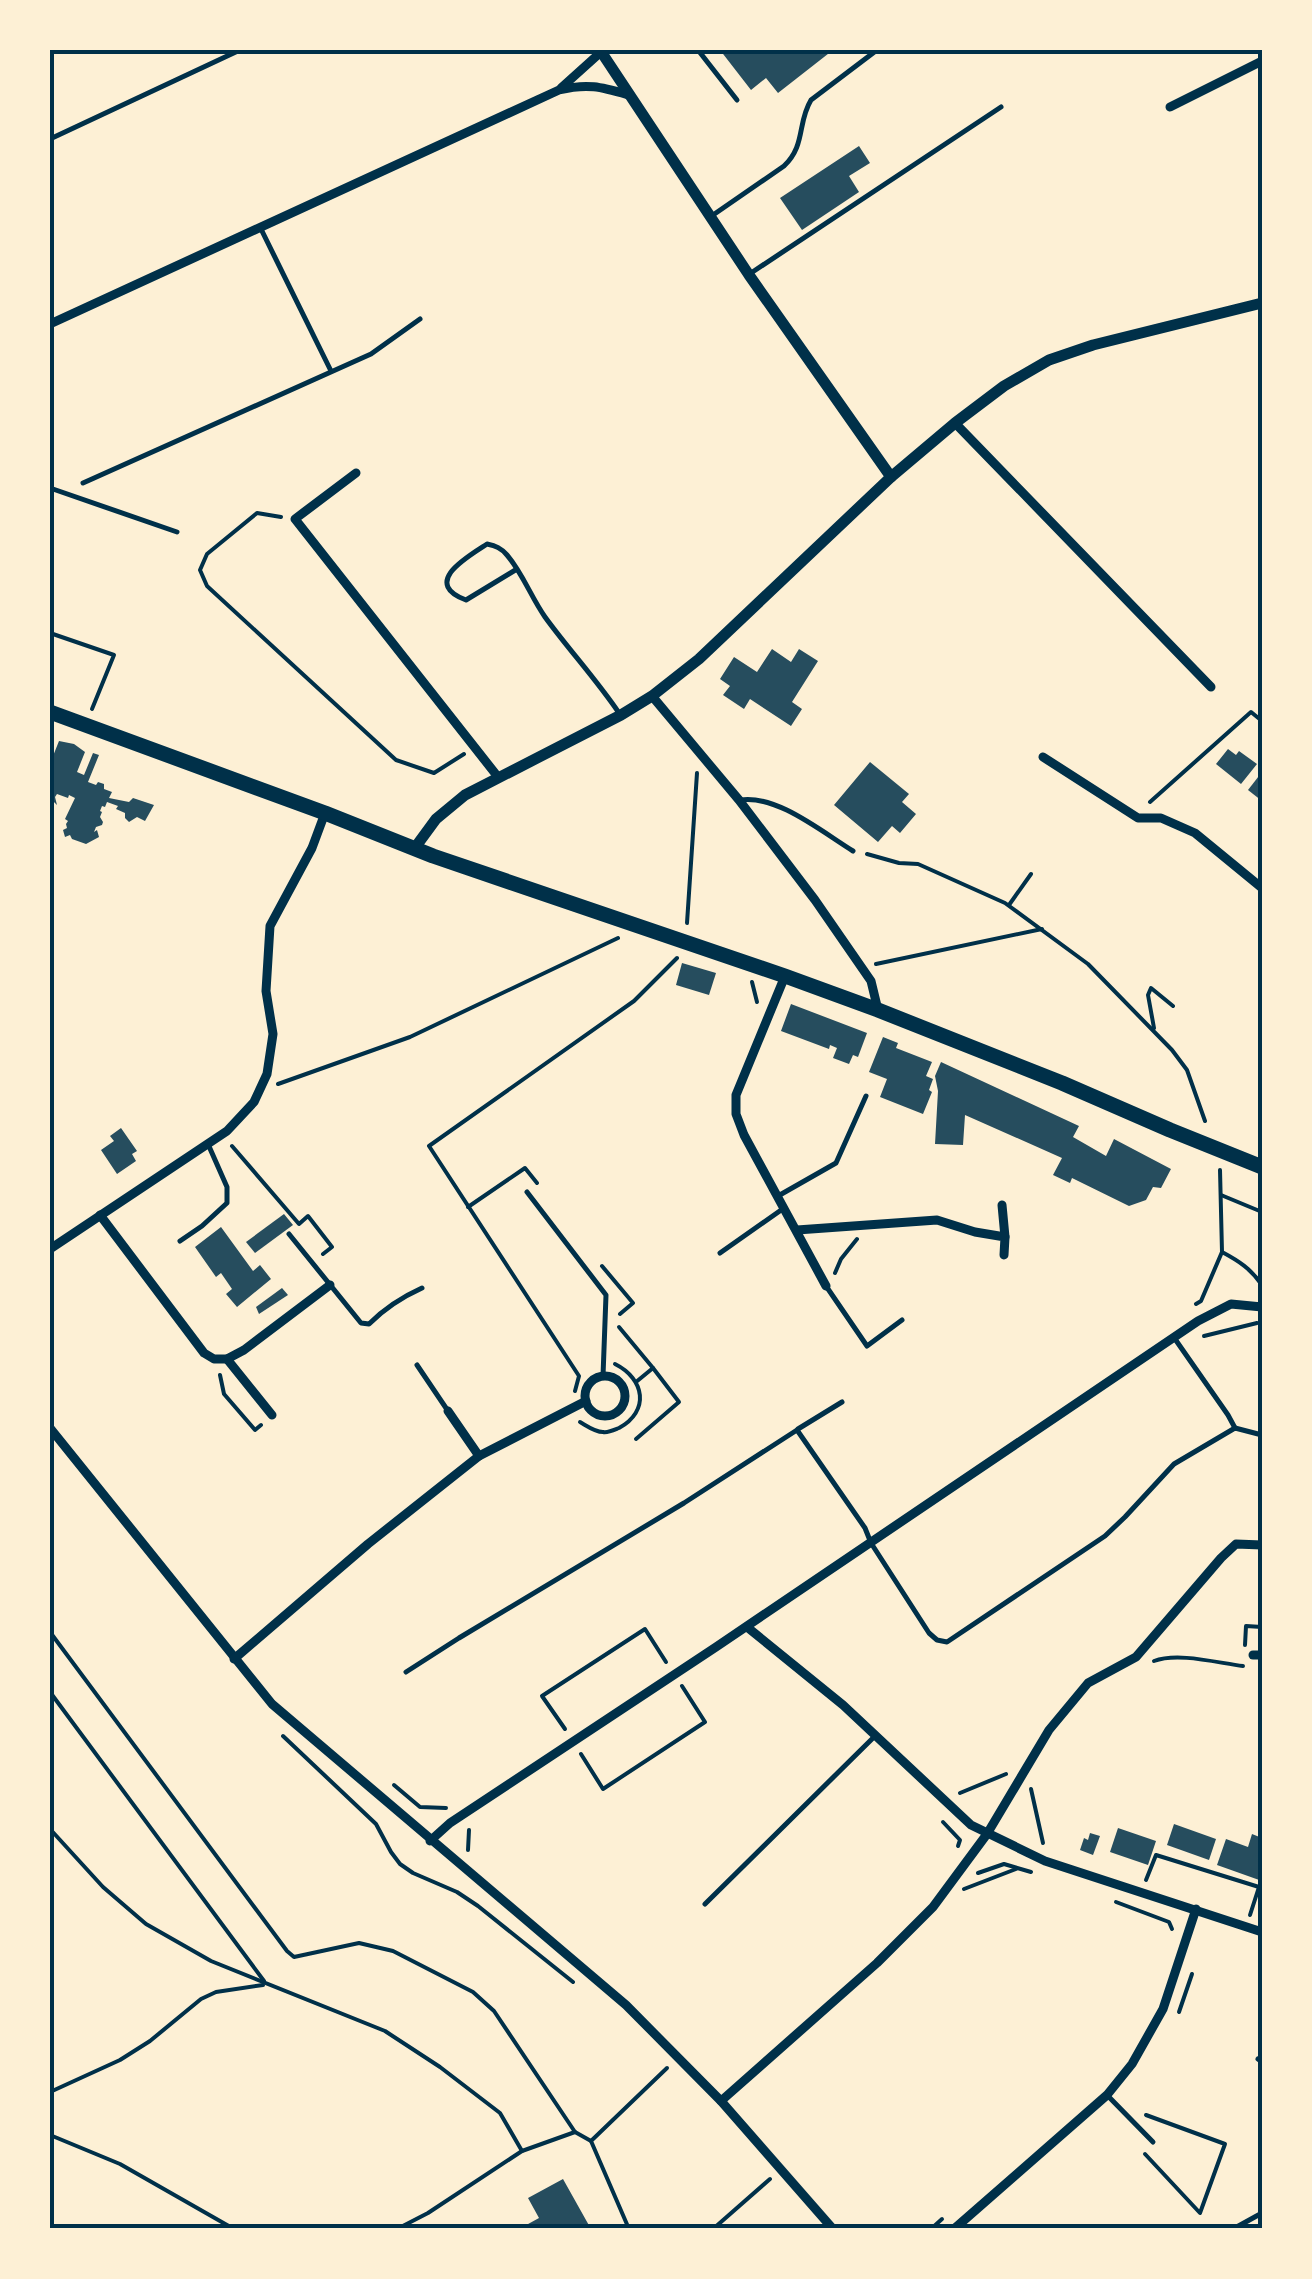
<svg xmlns="http://www.w3.org/2000/svg" width="1312" height="2279" viewBox="0 0 1312 2279" font-family="'DejaVu Sans',sans-serif">
	<style>
		.building { fill: #264d5e }
		.lines { fill: none; stroke-linecap: round; stroke-linejoin: round }
		.path { stroke: #003049; stroke-width: 4 }
		.service { stroke: #003049; stroke-width: 5 }
		.minor { stroke: #003049; stroke-width: 9 }
		.tertiary { stroke: #003049; stroke-width: 11 }
		.primary { stroke: #003049; stroke-width: 15 }
		.neatline { fill: none; stroke: #003049; stroke-width: 4 }
	</style>
	<rect width="100%" height="100%" fill="#fdf0d5"/>
	<g class="building">
		<polygon points="720,50 833,50 778,93 766,78 751,90"/>
		<polygon points="859,146 870,163 849,176 859,192 802,230 780,198"/>
		<polygon points="772,649 791,662 799,649 818,661 792,702 802,709 791,726 750,699 744,709 723,695 730,686 720,679 734,657 757,672"/>
		<polygon points="59,741 74,744 85,752 77,772 84,775 93,753 99,755 88,782 96,785 98,782 104,784 104,789 112,792 109,798 129,802 133,798 154,805 145,821 137,817 129,822 125,818 125,813 116,809 118,806 107,802 105,807 102,806 100,811 102,812 100,817 103,822 102,825 96,827 94,832 97,830 99,837 86,844 72,839 70,835 65,837 63,830 67,828 66,824 68,821 65,819 75,798 69,795 68,798 57,794 55,797 57,805 50,798 50,755 53,756"/>
		<polygon points="1228,749 1236,755 1239,751 1257,764 1241,784 1216,764"/>
		<polygon points="870,762 909,794 902,802 916,814 900,833 892,826 878,842 834,805"/>
		<polygon points="1262,772 1262,801 1248,790"/>
		<polygon points="682,963 716,973 709,995 676,985"/>
		<polygon points="791,1004 867,1033 858,1057 853,1055 849,1064 833,1058 837,1048 830,1045 829,1049 781,1031"/>
		<polygon points="883,1037 898,1043 896,1048 932,1062 926,1076 933,1079 929,1090 932,1092 923,1114 880,1097 887,1079 869,1072"/>
		<polygon points="941,1062 1079,1126 1073,1137 1106,1156 1114,1139 1171,1169 1161,1188 1153,1187 1146,1200 1129,1206 1072,1178 1070,1183 1053,1175 1062,1158 965,1115 963,1145 935,1144 938,1091 935,1076"/>
		<polygon points="121,1128 137,1151 132,1154 136,1161 117,1174 101,1150 114,1141 110,1136"/>
		<polygon points="284,1214 293,1225 255,1253 246,1242"/>
		<polygon points="221,1227 253,1271 260,1265 271,1279 237,1307 226,1294 232,1289 221,1273 216,1277 195,1247"/>
		<polygon points="282,1288 288,1295 259,1314 256,1307"/>
		<polygon points="1174,1824 1216,1839 1209,1860 1167,1845"/>
		<polygon points="1118,1828 1156,1841 1148,1865 1110,1852"/>
		<polygon points="1090,1833 1100,1836 1093,1855 1080,1850 1084,1838 1088,1840"/>
		<polygon points="1252,1834 1262,1838 1262,1881 1217,1865 1226,1839 1248,1847"/>
		<polygon points="563,2179 591,2229 519,2229 539,2218 528,2198"/>
	</g>
	<g class="lines">
		<g class="path">
			<polyline points="281,517 257,513 207,554 200,570 207,586 396,760 434,773 464,754"/>
			<polyline points="50,633 114,655 92,709"/>
			<polyline points="1150,802 1251,712 1262,721"/>
			<polyline points="867,854 899,863 918,864 1005,903 1088,964 1172,1050 1187,1070 1205,1121"/>
			<polyline points="1009,905 1031,874"/>
			<polyline points="687,923 697,773"/>
			<polyline points="876,964 1042,929"/>
			<polyline points="752,982 757,1002"/>
			<polyline points="1154,1028 1148,995 1151,988 1173,1006"/>
			<polyline points="278,1084 410,1037 618,938"/>
			<polyline points="232,1146 299,1224 308,1216 332,1247 323,1254"/>
			<polyline points="1221,1195 1262,1212"/>
			<polyline points="468,1207 525,1168 537,1183"/>
			<path d="M1222 1252C1239 1261 1251 1269 1262 1285"/>
			<polyline points="602,1266 633,1303 620,1314"/>
			<polyline points="835,1273 841,1259 857,1239"/>
			<polyline points="1196,1304 1201,1301 1222,1252 1220,1170"/>
			<polyline points="619,1327 653,1368 636,1382"/>
			<polyline points="1204,1336 1257,1323"/>
			<polyline points="220,1375 224,1394 255,1430 261,1425"/>
			<polyline points="575,1391 579,1376 429,1146 634,1001 677,958"/>
			<path d="M580 1422C587 1426 595 1432 603 1432 608 1433 614 1430 619 1428 650 1411 645 1379 615 1364"/>
			<polyline points="636,1439 679,1402 653,1368"/>
			<polyline points="50,1632 287,1951 294,1957 359,1943 393,1951 473,1992 494,2011 575,2132 591,2141"/>
			<polyline points="1245,1645 1246,1626 1262,1627"/>
			<path d="M1154 1661C1178 1652 1218 1663 1243 1666"/>
			<polyline points="50,1692 264,1981"/>
			<polyline points="565,1729 542,1696 645,1629 666,1662"/>
			<polyline points="283,1736 376,1824 391,1852 400,1864 413,1873 457,1892 478,1906 573,1982"/>
			<polyline points="581,1754 603,1789 705,1722 682,1686"/>
			<polyline points="394,1785 420,1807 446,1808"/>
			<polyline points="1031,1789 1043,1843"/>
			<polyline points="960,1793 1006,1774"/>
			<polyline points="943,1822 960,1840 958,1846"/>
			<polyline points="50,1829 103,1887 146,1924 211,1961 385,2031 440,2067 500,2113 522,2151"/>
			<polyline points="468,1850 469,1830"/>
			<polyline points="978,1873 1004,1864 1031,1872"/>
			<polyline points="1146,1880 1156,1855 1259,1887 1250,1915"/>
			<polyline points="964,1889 1016,1869"/>
			<polyline points="1116,1902 1169,1922 1172,1929"/>
			<polyline points="1179,2012 1192,1974"/>
			<polyline points="50,2092 120,2060 150,2041 201,1999 216,1992 263,1985"/>
			<polyline points="50,2135 120,2164 234,2229"/>
			<polyline points="1145,2154 1200,2213 1225,2144 1146,2115"/>
			<polyline points="397,2229 428,2213 522,2151 575,2132"/>
			<polyline points="629,2229 591,2141 667,2068"/>
			<polyline points="713,2229 770,2179"/>
			<polyline points="931,2229 942,2219"/>
		</g>
		<g class="service">
			<polyline points="698,50 737,100"/>
			<polyline points="602,52 619,50"/>
			<polyline points="50,139 240,50"/>
			<path d="M713 215 784 166C806 145 797 123 811 100L877 50"/>
			<polyline points="261,229 331,371"/>
			<polyline points="751,273 1001,107"/>
			<polyline points="83,483 371,354 420,319"/>
			<polyline points="50,488 177,532"/>
			<path d="M517 569 466 600C421 583 467 557 487 544 496 546 501 548 507 555 523 574 531 597 545 617 569 650 596 679 619 713"/>
			<path d="M740 800C776 794 822 832 853 851"/>
			<polyline points="527,1192 606,1295 603,1376"/>
			<polyline points="778,1196 836,1163 866,1096"/>
			<path d="M289 1234 361 1323 369 1324C385 1308 402 1297 422 1288"/>
			<polyline points="180,1241 202,1226 227,1203 227,1187 208,1144"/>
			<polyline points="720,1253 784,1208"/>
			<polyline points="826,1286 867,1346 902,1320"/>
			<polyline points="1175,1339 1228,1415 1235,1428"/>
			<polyline points="417,1365 448,1411"/>
			<polyline points="798,1429 842,1402"/>
			<polyline points="406,1672 459,1638 684,1503 797,1430 865,1528 871,1543 929,1633 937,1640 947,1642 1105,1536 1125,1517 1174,1464 1235,1428 1262,1435"/>
			<polyline points="705,1904 875,1736"/>
			<polyline points="1258,2059 1262,2062"/>
			<polyline points="1107,2095 1153,2142"/>
			<polyline points="1233,2229 1262,2213"/>
		</g>
		<g class="minor">
			<polyline points="561,88 601,52"/>
			<polyline points="1170,107 1262,61"/>
			<path d="M50 324 559 90C588 83 601 87 629 95"/>
			<polyline points="955,423 1211,687"/>
			<polyline points="356,473 295,519 498,777"/>
			<polyline points="652,696 739,800 815,900 871,981 878,1010"/>
			<polyline points="1043,757 1138,818 1161,818 1195,833 1262,888"/>
			<polyline points="785,976 736,1095 736,1114 744,1135 826,1286"/>
			<polyline points="1002,1205 1005,1237"/>
			<polyline points="100,1215 204,1353 214,1359 227,1359 244,1350 330,1285"/>
			<polyline points="797,1230 937,1220 975,1232 1005,1237 1004,1255"/>
			<polyline points="50,1249 227,1131 254,1102 267,1074 273,1034 266,991 270,926 312,848 325,813"/>
			<polyline points="227,1359 272,1415"/>
			<circle cx="605" cy="1396" r="20"/>
			<polyline points="448,1411 479,1456"/>
			<polyline points="50,1428 272,1704 626,2005 721,2101 833,2229"/>
			<polyline points="747,1627 843,1705 971,1825 1045,1861 1262,1932"/>
			<polyline points="1253,1655 1262,1655"/>
			<polyline points="234,1659 368,1544 479,1456 586,1401"/>
			<polyline points="430,1841 450,1823 716,1647 1198,1321 1231,1304 1262,1307"/>
			<polyline points="721,2101 877,1963 933,1907 987,1834 1049,1730 1088,1683 1136,1657 1221,1558 1236,1544 1262,1545"/>
			<polyline points="954,2229 1107,2095 1132,2064 1163,2009 1196,1909"/>
		</g>
		<g class="tertiary">
			<polyline points="600,50 749,275 891,477"/>
			<polyline points="414,849 436,819 465,795 621,715 652,696 699,659 891,477 955,423 1004,386 1049,360 1093,345 1262,303"/>
		</g>
		<polyline class="primary" points="50,712 325,813 433,856 785,976 878,1010 1062,1083 1170,1130 1262,1167"/>
	</g>
	<rect width="1312" height="2279" fill="none" stroke="#fdf0d5" stroke-width="105"/>
	<rect x="52" y="52" width="1208" height="2174" class="neatline"/>
</svg>
